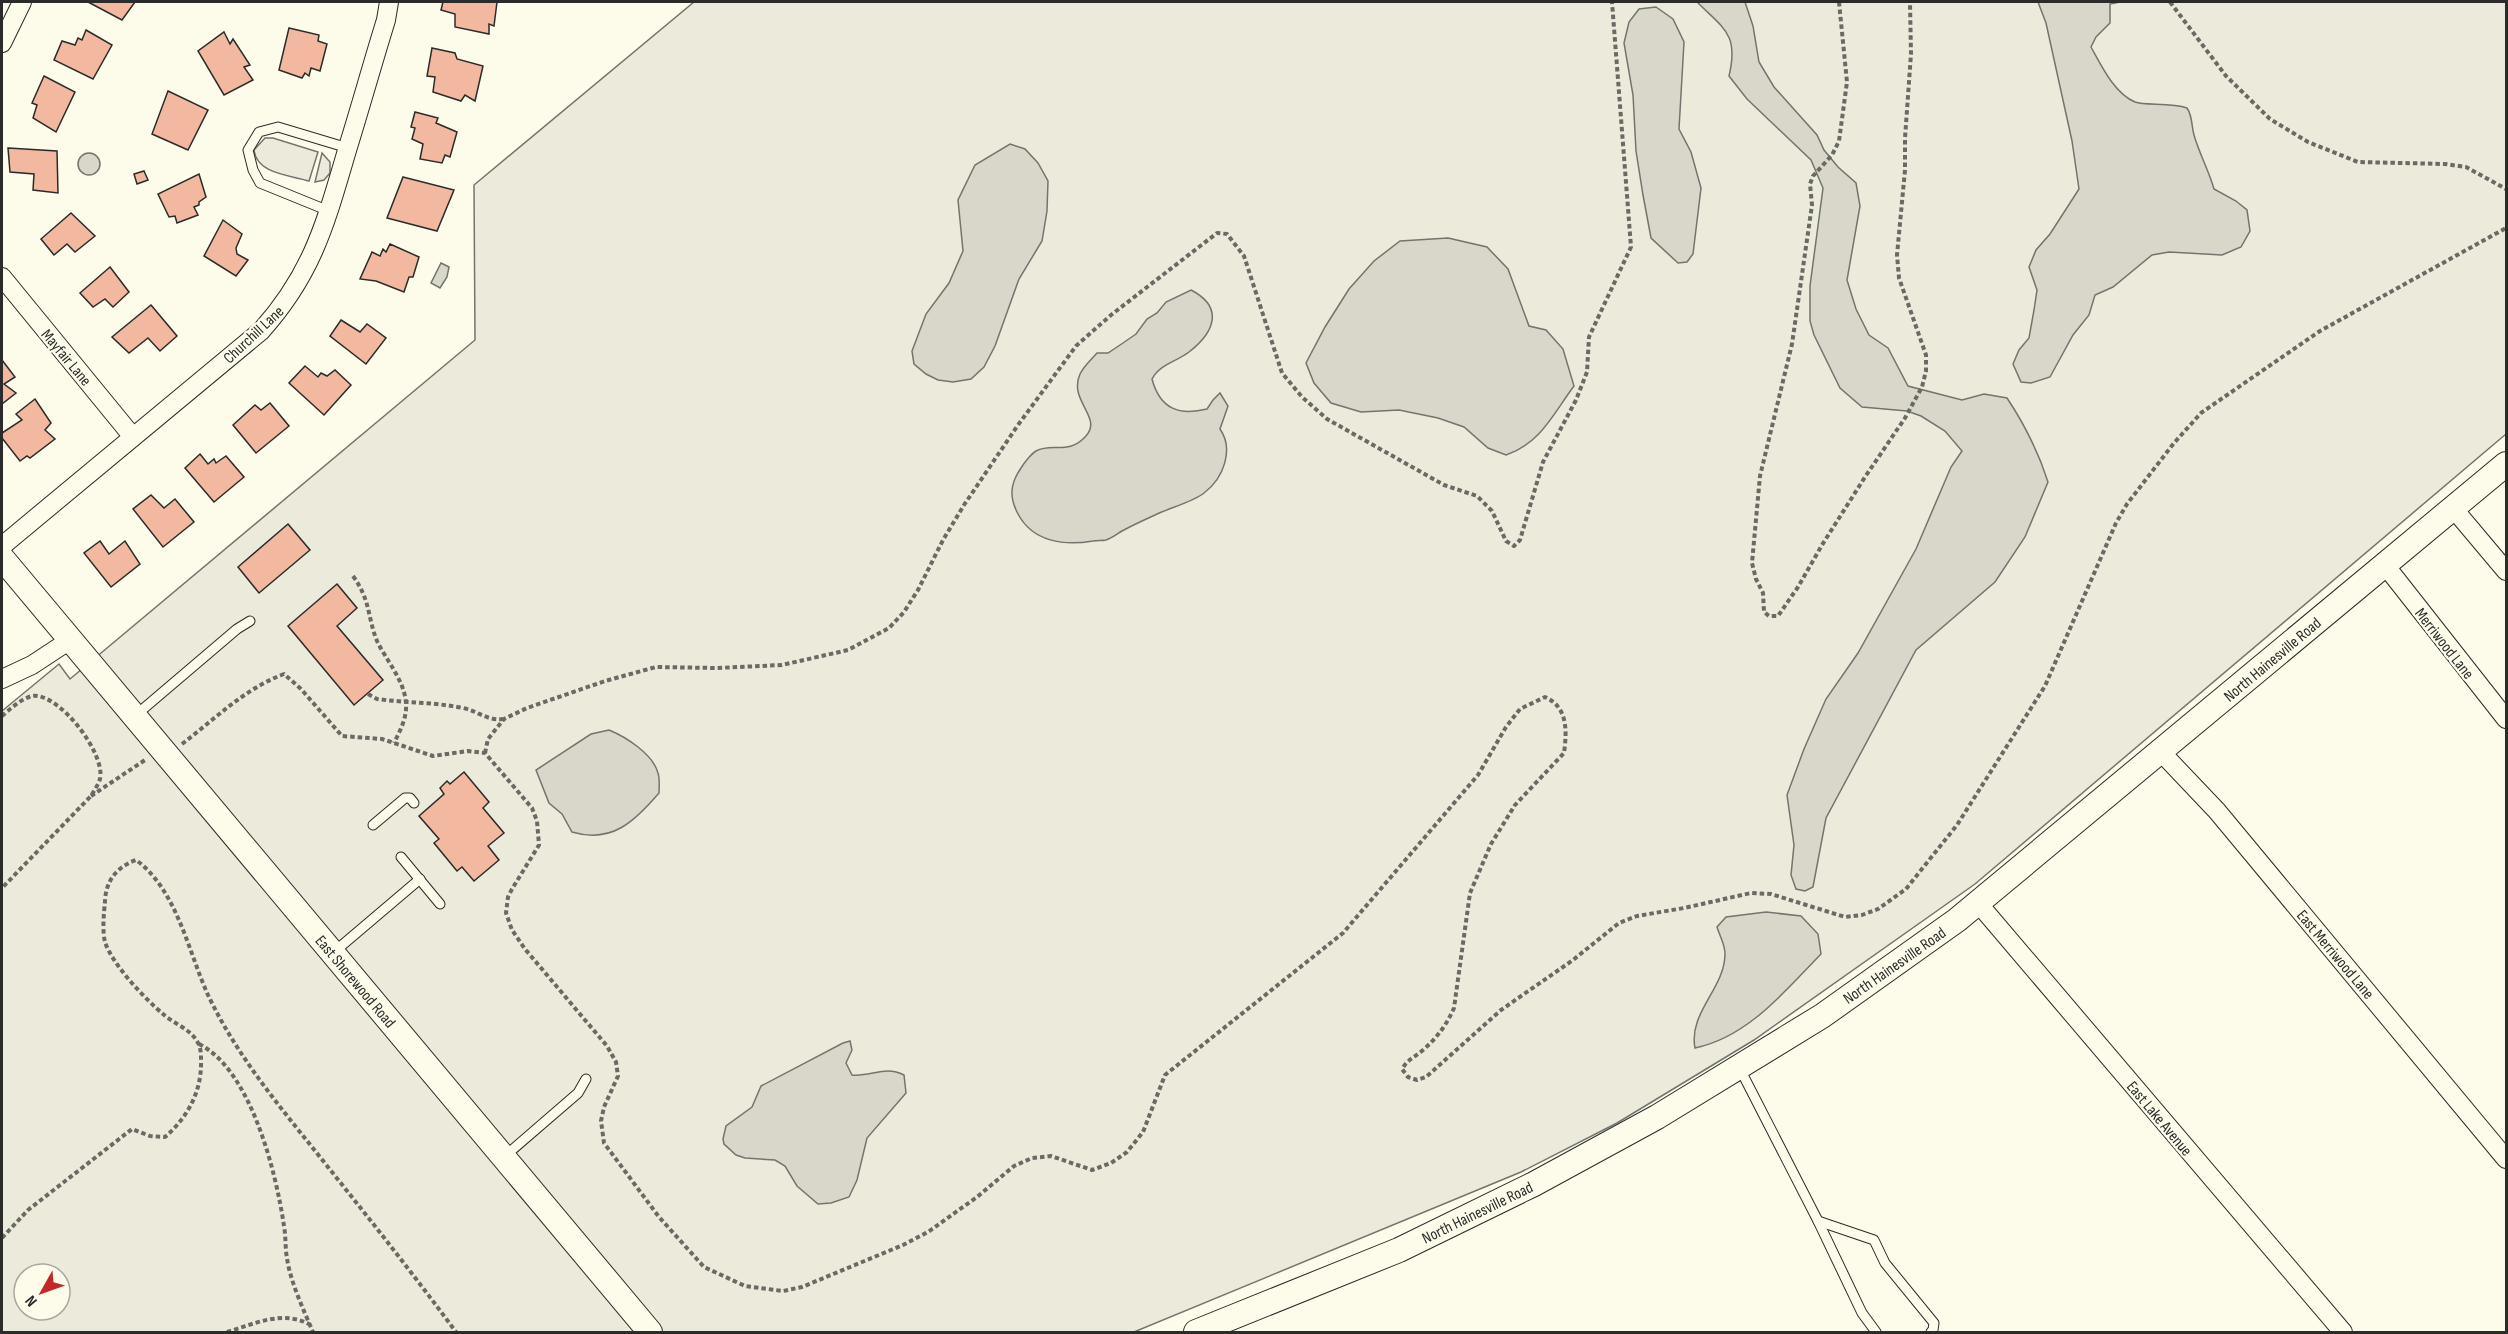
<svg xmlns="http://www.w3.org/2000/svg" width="2508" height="1334" viewBox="0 0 2508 1334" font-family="'Sofia Sans Condensed',sans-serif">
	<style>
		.green { fill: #ecebdb; stroke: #74746e; stroke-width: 1.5; fill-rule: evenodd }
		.water { fill: #d8d7c9; stroke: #74746e; stroke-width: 1.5 }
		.building { fill: #f2b8a0; stroke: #2b2b2b; stroke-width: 1.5 }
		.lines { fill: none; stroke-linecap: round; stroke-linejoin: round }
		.lane-casing { stroke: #2b2b2b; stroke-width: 11 }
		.street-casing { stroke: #2b2b2b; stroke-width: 20 }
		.secondary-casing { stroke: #2b2b2b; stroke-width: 26 }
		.path { stroke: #6a6964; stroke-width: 4; stroke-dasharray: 4.5 3; stroke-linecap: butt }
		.lane { stroke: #fdfbea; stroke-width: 9 }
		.street { stroke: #fdfbea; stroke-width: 18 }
		.secondary { stroke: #fdfbea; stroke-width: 24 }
		.labels { text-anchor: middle; stroke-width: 4.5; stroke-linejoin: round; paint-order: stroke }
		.street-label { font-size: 16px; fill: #2b2b2b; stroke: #fdfbea }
	</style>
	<rect width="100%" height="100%" fill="#fdfbea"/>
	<g class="green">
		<path d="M694 2H2506V434L1975 884 1754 1040 1617 1123 1521 1172 1134 1332H2V711L59 664 70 679 475 340 474 185ZM24 1274H60V1310H24Z"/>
		<path d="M265 138H273L318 152 309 181C289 175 257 174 254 150Z"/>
		<polygon points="322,153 330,162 330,173 324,180 315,182"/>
	</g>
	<g class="water">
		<path d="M1697 2H1745L1753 26 1759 62 1774 87 1817 135 1824 150 1838 167 1856 183 1860 206 1847 280 1856 309 1869 335 1888 348 1908 386 1962 400 1984 394 2007 398C2025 425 2038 451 2048 482L2025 537 1995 582 1916 650 1826 818 1813 887 1805 891 1796 889 1791 875 1794 845 1787 795 1804 749 1826 699 1858 653 1916 549 1951 467 1962 451 1945 431 1921 416 1907 411 1862 407 1840 388 1814 335 1810 321V286L1823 188 1811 160 1747 99 1729 76C1739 34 1724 29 1697 2Z"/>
		<path d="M2038 2H2120L2110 4V23L2096 37 2091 47C2101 65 2114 93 2135 102 2145 106 2171 102 2187 108 2193 117 2191 125 2194 135 2199 153 2209 171 2214 189L2236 201 2247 210 2250 231 2241 247 2222 255 2169 252 2152 255 2113 287 2095 295 2089 315 2073 335 2050 377 2031 383 2021 382 2013 364 2019 350 2029 338 2034 310 2037 290 2029 267 2036 250 2050 234 2079 189 2072 141 2046 23Z"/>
		<polygon points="1656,7 1673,19 1684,42 1679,129 1691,152 1701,188 1693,254 1687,262 1678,263 1651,238 1643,195 1636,151 1633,95 1624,43 1629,22 1639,9"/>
		<polygon points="1010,144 1025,149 1038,163 1048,181 1047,211 1042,241 1019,279 995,346 984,367 971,379 953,382 938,380 926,374 914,364 912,351 926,314 949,283 963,251 958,200 975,165"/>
		<circle cx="89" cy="164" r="11"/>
		<path d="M1448 238 1487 247 1508 269 1529 326 1546 330 1563 349 1574 386C1553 414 1541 443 1506 455L1488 448 1464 427 1438 418 1399 410 1361 412 1331 403 1314 383 1306 363 1325 327 1349 289 1374 261 1400 241Z"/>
		<polygon points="441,263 449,267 447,277 440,288 431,283"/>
		<path d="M1191 290C1224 307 1215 332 1189 352 1176 362 1160 364 1152 379 1160 409 1179 416 1207 409L1213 400 1220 393 1228 406 1220 429C1234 449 1224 478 1204 493 1193 502 1169 508 1155 515 1144 520 1133 525 1122 531 1117 534 1112 538 1106 540 1102 541 1097 540 1093 541 1064 546 1033 542 1018 514 1009 497 1010 484 1021 468 1024 463 1031 454 1036 451 1053 442 1068 456 1086 436 1103 417 1068 401 1080 374 1084 366 1091 360 1097 353H1108L1123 343 1136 334 1147 319 1157 313 1166 302Z"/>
		<path d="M609 730C626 737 653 754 658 773 660 779 659 787 659 793 635 821 612 844 572 832L562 814 549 803 536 770 591 734Z"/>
		<path d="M1766 912 1801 916 1818 934 1821 954C1785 991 1748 1037 1695 1048 1688 1013 1725 988 1725 954 1725 944 1720 937 1717 927L1726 917Z"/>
		<path d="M850 1041 852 1050 846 1063 852 1075C871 1077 885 1065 904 1075L906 1093 867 1138 857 1180 849 1197 831 1203 818 1204 797 1186 785 1166 775 1160 745 1158 736 1155 724 1144 723 1139 726 1126 752 1107 761 1086 843 1043Z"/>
	</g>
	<g class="building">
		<polygon points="88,2 135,2 122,20"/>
		<polygon points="443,2 497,2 494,26 489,24 489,34 455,27 455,14 441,10"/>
		<polygon points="289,28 319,35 318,41 327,44 320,71 311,68 309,76 305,73 302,78 279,70"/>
		<polygon points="86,30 112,45 93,79 54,60 62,41 75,45 78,38 82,40"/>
		<polygon points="224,32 230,44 233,39 250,65 244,67 253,80 224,95 198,51"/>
		<polygon points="432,48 455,53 457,59 483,66 475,101 465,95 461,101 433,92 435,77 427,76"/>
		<polygon points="44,76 75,92 56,132 33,118 37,105 32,103"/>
		<polygon points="168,91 208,110 188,150 152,134"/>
		<polygon points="415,112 438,118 436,123 457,132 450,157 445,155 442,163 420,159 423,144 412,139 415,128 411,127"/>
		<polygon points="8,148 57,151 58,193 33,190 34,174 10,172"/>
		<polygon points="144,171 148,180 137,184 134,174"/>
		<polygon points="199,174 206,197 199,202 199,205 194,207 198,215 177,223 175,216 169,217 158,194"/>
		<polygon points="403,177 454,190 437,231 387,218"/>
		<polygon points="71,213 95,236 75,252 67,244 54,255 41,239"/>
		<polygon points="223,220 242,234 236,248 237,254 248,260 236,276 204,256"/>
		<polygon points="390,244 419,257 413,277 409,277 404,292 376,281 360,279 372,252 380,256 383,249 386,252"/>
		<polygon points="110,267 129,292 113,307 105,299 93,307 80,293"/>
		<polygon points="151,305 177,336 160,351 148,338 129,353 112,337"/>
		<polygon points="341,320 360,332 367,324 386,338 366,364 330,336"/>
		<polygon points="2,360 15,377 4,384 16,393 2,404"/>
		<polygon points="305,366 318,377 321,373 327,376 335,370 351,385 324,415 289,383"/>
		<polygon points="35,399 51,423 45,430 55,439 30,458 27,456 20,461 2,438 2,433 22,420 16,414"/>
		<polygon points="270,403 289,426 256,453 233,425 255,405 261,410"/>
		<polygon points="200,454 208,464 214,459 216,463 226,456 244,477 214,502 185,468"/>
		<polygon points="151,495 164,508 175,499 194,522 163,547 133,509"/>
		<polygon points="288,524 310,550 259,593 238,567"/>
		<polygon points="100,541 109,554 125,541 140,564 111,587 84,553"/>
		<polygon points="337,584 357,608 337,626 383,680 354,705 288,626"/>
		<polygon points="464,772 489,802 483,808 504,833 488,846 499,860 474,881 462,867 457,871 434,843 439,839 419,816 444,794 440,788 447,781 450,784"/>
	</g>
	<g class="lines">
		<g class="lane-casing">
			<g id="lane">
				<polyline points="329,211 260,183 253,170 248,150 259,132 278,127 348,148"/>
				<polyline points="136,715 237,629 250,621"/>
				<polyline points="373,825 405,798 410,798 414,803"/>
				<polyline points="401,857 440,904"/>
				<polyline points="334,952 420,879"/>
				<polyline points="1740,1069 1818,1221 1862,1313 1876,1332"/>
				<polyline points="505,1156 578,1093 586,1079"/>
				<polyline points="1818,1221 1874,1240 1885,1263 1934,1323 1933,1330 1931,1332"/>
			</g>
		</g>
		<g class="street-casing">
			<g id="street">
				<polyline points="2,43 22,2"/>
				<polyline points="2,277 133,437"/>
				<polyline points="2453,508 2506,571"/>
				<path d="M2 546 261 331C314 272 326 221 348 147 361 105 373 62 386 20L389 2"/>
				<polyline points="2385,565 2506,719"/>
				<polyline points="2,679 32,665 70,640"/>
				<polyline points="2161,752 2217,811 2506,1159"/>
				<polyline points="1978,903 2343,1332"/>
			</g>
		</g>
		<g class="secondary-casing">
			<g id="secondary">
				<polyline points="2,558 650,1332"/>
				<polyline points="1196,1332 1399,1250 1534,1184 1657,1117 1822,1016 1957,920 2506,464"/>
			</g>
		</g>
		<g class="path">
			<polyline points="1839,2 1847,82 1839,141 1832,155 1813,176 1810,184 1812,205 1792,344 1760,476 1752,563 1756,579 1763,593 1764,612 1769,616 1778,616 1798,587 1822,545 1865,477 1905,418 1922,387 1926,371 1926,355 1899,278 1897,255 1905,170 1905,138 1911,54 1910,2"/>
			<polyline points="2170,2 2226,76 2270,119 2308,142 2358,162 2445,164 2466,167 2506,189"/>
			<path d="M353 576C371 601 367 616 377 641 386 660 405 681 406 704 407 718 400 731 394 743"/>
			<path d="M368 694 377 699C406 703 434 702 463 708 478 711 487 721 503 719"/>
			<path d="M2 716C10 709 21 699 32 696 59 692 106 754 100 779 98 785 94 791 91 796L2 888"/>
			<path d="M182 744C215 719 244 689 284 674L301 689 342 736 382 739 433 756 468 751 485 753 532 808 537 821 539 845 512 889 508 897 506 913 512 930 525 949 607 1046 616 1062 618 1076 604 1107 601 1121 604 1143 659 1217 704 1267 745 1286 783 1291 802 1287 903 1245 928 1232 977 1197 1014 1166 1032 1158 1051 1156 1092 1170 1111 1163 1127 1152 1143 1132 1165 1075 1343 933 1478 775 1506 727 1520 709 1545 697C1568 707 1567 731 1564 753L1515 805 1491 844 1470 893 1454 1008C1447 1024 1437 1038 1423 1050 1415 1057 1408 1059 1402 1069L1408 1077 1417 1080 1426 1077 1501 1010 1573 960 1619 923 1637 916 1684 908 1751 893 1771 894 1845 917 1862 915 1878 909 1906 889 1957 825 2045 686 2116 523 2127 504 2174 443 2201 413 2320 331 2506 228"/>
			<polyline points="485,753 488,739 504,719 527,708 605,681 656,667 717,668 782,665 848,650 889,628 904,612 918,590 943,540 964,505 1018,425 1076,346 1111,315 1217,233 1227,234 1244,256 1282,373 1302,397 1327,419 1444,485 1477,496 1492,511 1506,541 1514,546 1520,540 1543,462 1576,400 1587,372 1589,337 1631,247 1612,2"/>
			<polyline points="91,796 145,760"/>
			<path d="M199 1044C251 1070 276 1172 284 1226 286 1237 285 1248 287 1258 290 1281 304 1311 313 1332"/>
			<path d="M2 1238 28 1210 132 1129 150 1136 165 1137C188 1117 202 1091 201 1060 201 1055 201 1048 198 1043 191 1029 174 1024 163 1014 145 999 112 964 105 942 102 930 104 913 105 901 106 880 117 867 136 860 177 890 188 951 208 995 236 1054 276 1102 316 1152 364 1212 411 1271 456 1332"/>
			<path d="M227 1332C254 1324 282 1310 309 1324"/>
		</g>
		<use href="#lane" class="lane"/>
		<use href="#street" class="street"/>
		<use href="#secondary" class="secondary"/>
	</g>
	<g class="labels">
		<g class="street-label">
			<text transform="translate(253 334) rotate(-43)" y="6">Churchill Lane</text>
			<text transform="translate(67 357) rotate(50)" y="6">Mayfair Lane</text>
			<text transform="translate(2445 643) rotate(52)" y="6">Merriwood Lane</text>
			<text transform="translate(2272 659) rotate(-40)" y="6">North Hainesville Road</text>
			<text transform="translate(2336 954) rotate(50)" y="6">East Merriwood Lane</text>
			<text transform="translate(1894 965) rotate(-35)" y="6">North Hainesville Road</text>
			<text transform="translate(356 981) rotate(50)" y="6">East Shorewood Road</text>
			<text transform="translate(2160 1118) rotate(50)" y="6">East Lake Avenue</text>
			<text transform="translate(1477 1212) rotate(-26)" y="6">North Hainesville Road</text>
		</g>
	</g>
	<rect width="2508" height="1334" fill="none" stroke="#2b2b2b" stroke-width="6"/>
	<g transform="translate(42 1292) rotate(230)"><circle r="28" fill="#fdfbea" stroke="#a9a89e" stroke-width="1.5"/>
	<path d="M0-4.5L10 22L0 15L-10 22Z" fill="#c62828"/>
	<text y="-9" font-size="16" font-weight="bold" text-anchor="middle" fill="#2b2b2b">N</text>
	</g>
</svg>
